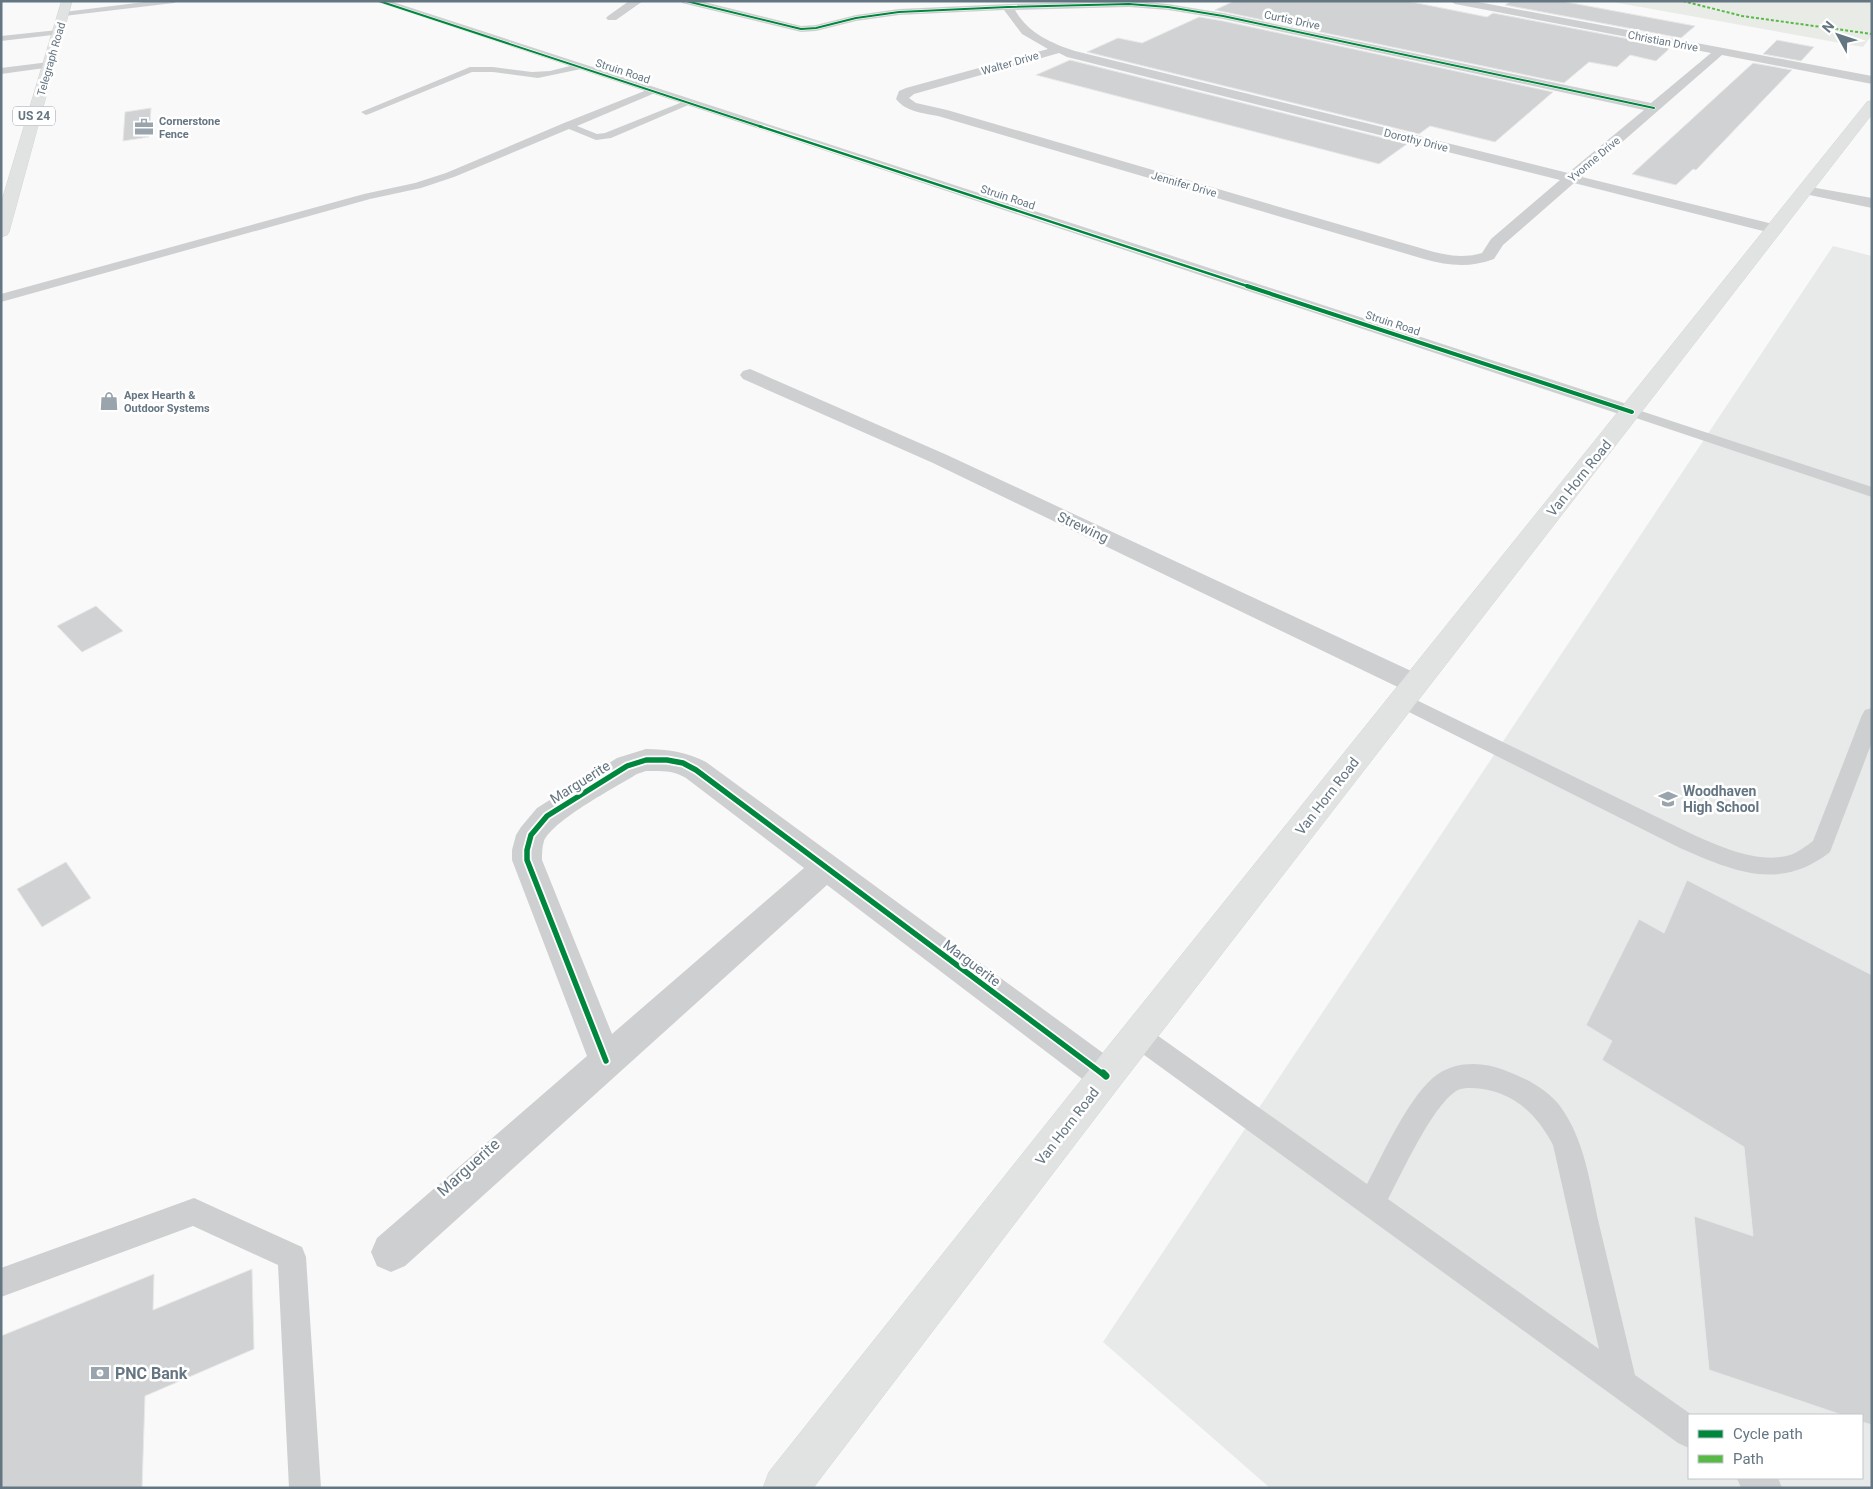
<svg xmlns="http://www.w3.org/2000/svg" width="1873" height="1489" viewBox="0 0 1873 1489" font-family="Roboto,sans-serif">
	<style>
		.built { fill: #e8e9e9; fill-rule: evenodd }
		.green { fill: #e8ebe6 }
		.building { fill: #d0d2d3; stroke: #e8e8e8 }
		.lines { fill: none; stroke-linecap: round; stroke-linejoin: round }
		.secondary-casing { stroke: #d5d6d7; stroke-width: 1 }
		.primary-casing { stroke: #d5d6d7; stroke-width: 1 }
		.service { fill: #cecfd0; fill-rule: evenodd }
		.minor { fill: #cecfd0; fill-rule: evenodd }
		.secondary { fill: #e1e2e2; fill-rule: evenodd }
		.primary { fill: #e1e2e2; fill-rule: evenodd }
		.quiet { stroke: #58b947; stroke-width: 2; stroke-dasharray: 3 2; stroke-linecap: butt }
		.cycleway-far4-casing { stroke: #fff; stroke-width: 3 }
		.cycleway-far3-casing { stroke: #fff; stroke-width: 4.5 }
		.cycleway-far2-casing { stroke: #fff; stroke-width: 6 }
		.cycleway-far1-casing { stroke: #fff; stroke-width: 9 }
		.cycleway-casing { stroke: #fff; stroke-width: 10 }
		.cycleway-far4 { stroke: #00873e; stroke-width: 2 }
		.cycleway-far3 { stroke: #00873e; stroke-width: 2.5 }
		.cycleway-far2 { stroke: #00873e; stroke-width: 4 }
		.cycleway-far1 { stroke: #00873e; stroke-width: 5.5 }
		.cycleway { stroke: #00873e; stroke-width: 7 }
		.labels { text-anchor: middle; stroke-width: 5; stroke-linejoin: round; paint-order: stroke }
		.far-street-label { font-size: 11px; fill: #657683; stroke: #fff }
		.far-poi-label { font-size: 11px; font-weight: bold; fill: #657683; stroke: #fff; text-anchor: start }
		.shield { fill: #fff; stroke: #939fa8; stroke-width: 1 }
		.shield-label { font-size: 12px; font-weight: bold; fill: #657683 }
		.street-label { font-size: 14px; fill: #657683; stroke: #fff }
		.poi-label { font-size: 14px; font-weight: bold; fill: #657683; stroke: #fff; text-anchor: start }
		.near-street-label { font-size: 16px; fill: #657683; stroke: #fff }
		.near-poi-label { font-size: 16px; font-weight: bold; fill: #657683; stroke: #fff; text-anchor: start }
	</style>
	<rect width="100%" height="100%" fill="#f9f9f9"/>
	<path class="built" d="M1833 246 1872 256V1488H1270L1103 1342ZM1689 1415H1862V1478H1689Z"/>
	<polygon class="green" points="1607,1 1872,1 1872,35 1863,47"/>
	<g class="building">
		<polygon points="1234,1 1407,1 1487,17 1493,13 1671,47 1656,61 1630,55 1617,67 1589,62 1564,83 1215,10"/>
		<polygon points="1511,1 1561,1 1695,26 1681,38 1505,5"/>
		<polygon points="1199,17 1223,21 1553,92 1495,142 1430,126 1419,134 1087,52 1118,38 1142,43"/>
		<polygon points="1777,40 1814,47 1801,61 1763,54"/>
		<polygon points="1070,60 1407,144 1379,164 1036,75"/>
		<polygon points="1753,63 1792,70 1696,170 1693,169 1676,185 1632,174"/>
		<polygon points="151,108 149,137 123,141 125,112"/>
		<polygon points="96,606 123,631 82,652 57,626"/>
		<polygon points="66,862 91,898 42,927 17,889"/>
		<polygon points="1687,880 1872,975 1872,1425 1862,1422 1862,1415 1842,1415 1709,1370 1694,1216 1753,1236 1744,1147 1602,1060 1612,1041 1586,1025 1639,919 1664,933"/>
		<polygon points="252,1269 254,1349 145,1396 142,1488 1,1488 1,1336 154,1274 153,1310"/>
	</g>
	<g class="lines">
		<g class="secondary-casing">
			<polygon id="secondary" points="1872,101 1872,114 1118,1088 813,1488 763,1488 769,1472 1094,1064 1867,102"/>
		</g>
		<g class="primary-casing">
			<polygon id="primary" points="62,1 72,1 9,232 7,235 1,237 1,204"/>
		</g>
		<g class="service">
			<polygon points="152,1 178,1 174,3 64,16 60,14 64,12"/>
			<polygon points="58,30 61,30 61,34 1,41 1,36"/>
			<polygon points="49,62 52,63 52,67 1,74 1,68"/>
			<polygon points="578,64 581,65 581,69 538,78 493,72 472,72 369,114 366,115 361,112 470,67 493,67 532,72 550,71"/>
			<polygon points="652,88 657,91 655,93 577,126 597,134 605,133 685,101 688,100 693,103 611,138 596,140 569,129 454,177 421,188 370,199 1,302 1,294 364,194 415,183 446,173 564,123"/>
			<polygon points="1632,408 1872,487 1872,497 1627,415 1625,412 1627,409"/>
			<path d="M1402 693 1696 836C1724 848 1759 864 1790 855 1799 852 1806 846 1813 841L1862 715 1865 710 1872 708V742L1830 852C1779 892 1733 871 1680 848L1395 705 1392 700 1395 695Z"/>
			<path d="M1138 1024 1147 1028 1367 1184C1383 1154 1411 1092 1438 1074 1458 1061 1483 1062 1504 1070 1525 1078 1546 1088 1560 1106 1585 1140 1590 1184 1599 1224 1611 1274 1623 1324 1635 1375L1692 1415H1689V1448L1678 1443 1129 1044 1126 1036 1129 1028ZM1471 1088C1510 1089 1536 1112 1553 1145L1599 1349 1388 1199C1403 1171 1431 1108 1456 1091 1461 1088 1466 1088 1471 1088Z"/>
			<polygon points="194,1198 302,1247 306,1257 321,1488 289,1488 278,1265 193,1226 1,1297 1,1268"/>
			<polygon points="1737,1478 1778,1478 1782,1488 1741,1488"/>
		</g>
		<g class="minor">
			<polygon points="374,1 390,1 1639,408 1642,412 1639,416 1632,418 1625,416"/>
			<polygon points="629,1 643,1 616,20 608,20 606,18 608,16"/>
			<path d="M681 1H700L801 26 816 25 856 15 899 9 1008 4 1135 1 1168 4 1223 13 1651 103 1711 53 1455 4 1450 1H1473L1872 76V84L1722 55 1582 177 1781 226 1783 229 1781 232 1775 234 1574 183 1503 245 1494 259C1470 268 1449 266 1424 259L938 116C923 113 906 112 896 99L899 91 906 88 1048 49 1022 34 1004 10 899 15 856 21 816 31 801 32 682 3ZM1129 7 1168 10 1223 19 1644 110 1568 173 1075 51C1051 43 1028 33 1015 10ZM1059 53 1067 57 1560 180 1491 239 1482 253C1466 258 1450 256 1434 252L947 110 916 103 909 98 914 94Z"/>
			<polygon points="1805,186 1872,198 1872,208 1800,193 1798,190 1800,187"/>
			<polygon points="750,369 947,455 1424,677 1428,684 1424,691 1415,693 1406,691 933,463 743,379 740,375 743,371"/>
			<path d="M646 749C668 749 686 752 706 762L1118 1064 1124 1076 1118 1088 1106 1093 1094 1088 827 885 405 1266 391 1272 377 1266 371 1252 377 1238 587 1056 512 860V850L516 835 521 827 537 808 617 758ZM646 771C661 771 673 770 686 778L804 868 612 1034 542 860C542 854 542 847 544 841 553 820 616 787 637 774Z"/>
		</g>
		<use href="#secondary" class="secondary"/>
		<use href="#primary" class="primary"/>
		<polyline class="quiet" points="1683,1 1742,16 1872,34"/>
		<g class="cycleway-far4-casing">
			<g id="cycleway-far4">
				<polyline points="379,1 762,127"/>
				<polyline points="686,1 801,29 816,28 856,18 899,12 1008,7 1129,4 1168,7 1223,16 1654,108"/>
			</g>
		</g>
		<g class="cycleway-far3-casing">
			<polyline id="cycleway-far3" points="759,126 1250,287"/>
		</g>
		<g class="cycleway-far2-casing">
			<polyline id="cycleway-far2" points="1247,286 1632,412"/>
		</g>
		<g class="cycleway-far1-casing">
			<polyline id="cycleway-far1" points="606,1061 527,860 527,850 531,835 547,816 627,766 646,760 667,760 683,763 696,770 1104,1075"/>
		</g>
		<g class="cycleway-casing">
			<polyline id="cycleway" points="1103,1073 1106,1076"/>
		</g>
		<use href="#cycleway-far4" class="cycleway-far4"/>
		<use href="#cycleway-far3" class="cycleway-far3"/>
		<use href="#cycleway-far2" class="cycleway-far2"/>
		<use href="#cycleway-far1" class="cycleway-far1"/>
		<use href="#cycleway" class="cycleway"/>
	</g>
	<defs>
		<g id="office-bare" transform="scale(1.5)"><path d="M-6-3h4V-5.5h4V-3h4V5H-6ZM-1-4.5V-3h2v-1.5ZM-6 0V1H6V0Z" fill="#99a4ac" stroke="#fff" stroke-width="2.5" paint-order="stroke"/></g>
		<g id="shop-bare" transform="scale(1.5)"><path d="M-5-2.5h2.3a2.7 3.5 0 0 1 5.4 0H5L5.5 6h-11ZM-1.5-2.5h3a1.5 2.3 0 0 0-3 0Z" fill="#99a4ac" stroke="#fff" stroke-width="2.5" paint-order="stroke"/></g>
		<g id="school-bare" transform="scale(1.5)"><path d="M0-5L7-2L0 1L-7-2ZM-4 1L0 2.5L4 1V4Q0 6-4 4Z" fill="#99a4ac" stroke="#fff" stroke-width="2.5" paint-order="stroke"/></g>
		<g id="bank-bare" transform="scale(1.5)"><path d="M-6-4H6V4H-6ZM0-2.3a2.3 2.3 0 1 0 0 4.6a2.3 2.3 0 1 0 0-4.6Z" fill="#99a4ac" stroke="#fff" stroke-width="2.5" paint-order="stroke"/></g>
	</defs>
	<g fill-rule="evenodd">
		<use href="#office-bare" x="144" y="127"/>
		<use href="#shop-bare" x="109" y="401"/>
		<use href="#school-bare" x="1668" y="799"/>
		<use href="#bank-bare" x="100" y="1373"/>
	</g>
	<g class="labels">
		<g class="far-street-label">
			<text transform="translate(1292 20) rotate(12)" y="4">Curtis Drive</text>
			<text transform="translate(1663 41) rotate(11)" y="4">Christian Drive</text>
			<text transform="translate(51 59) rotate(-74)" y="4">Telegraph Road</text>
			<text transform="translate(1010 63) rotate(-16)" y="4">Walter Drive</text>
			<text transform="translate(623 71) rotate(18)" y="4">Struin Road</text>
			<text transform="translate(1416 140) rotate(14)" y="4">Dorothy Drive</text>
			<text transform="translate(1594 159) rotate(-40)" y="4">Yvonne Drive</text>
			<text transform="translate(1184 184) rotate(16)" y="4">Jennifer Drive</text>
			<text transform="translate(1008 197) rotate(18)" y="4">Struin Road</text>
			<text transform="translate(1393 323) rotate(18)" y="4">Struin Road</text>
		</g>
		<g class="far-poi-label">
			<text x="159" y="125">Cornerstone<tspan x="159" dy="13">Fence</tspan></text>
			<text x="124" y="399">Apex Hearth &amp;<tspan x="124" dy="13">Outdoor Systems</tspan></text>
		</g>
		<rect class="shield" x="13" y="106.5" width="42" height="19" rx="4"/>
		<g class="shield-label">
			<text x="34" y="120">US 24</text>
		</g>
		<g class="street-label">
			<text transform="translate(1579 478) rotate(-51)" y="5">Van Horn Road</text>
			<text transform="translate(1083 527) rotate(25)" y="5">Strewing</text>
			<text transform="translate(580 782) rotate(-32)" y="5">Marguerite</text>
			<text transform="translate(1327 796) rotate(-52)" y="5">Van Horn Road</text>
			<text transform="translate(972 963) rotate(37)" y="5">Marguerite</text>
			<text transform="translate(1067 1126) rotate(-52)" y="5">Van Horn Road</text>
		</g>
		<g class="poi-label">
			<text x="1683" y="796">Woodhaven<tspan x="1683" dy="16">High School</tspan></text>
		</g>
		<g class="near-street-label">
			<text transform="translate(468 1167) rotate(-42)" y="6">Marguerite</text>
		</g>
		<g class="near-poi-label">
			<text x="115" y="1379">PNC Bank</text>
		</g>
	</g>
	<rect width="1873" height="1489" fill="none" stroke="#657683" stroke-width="5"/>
	<rect x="1688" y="1414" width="175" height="65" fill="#ffffff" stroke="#c1c8cd"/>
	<rect x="1698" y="1430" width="25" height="8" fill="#00873e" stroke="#c1c8cd"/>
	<text x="1733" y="1439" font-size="15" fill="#657683">Cycle path</text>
	<rect x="1698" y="1455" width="25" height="8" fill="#58b947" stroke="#c1c8cd"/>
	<text x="1733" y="1464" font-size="15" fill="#657683">Path</text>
	<g transform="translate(1838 35) rotate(310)" stroke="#ffffff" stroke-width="4" paint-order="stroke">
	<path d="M0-4L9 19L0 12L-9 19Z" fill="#657683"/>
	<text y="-8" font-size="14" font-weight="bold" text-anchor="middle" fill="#657683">N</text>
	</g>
</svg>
